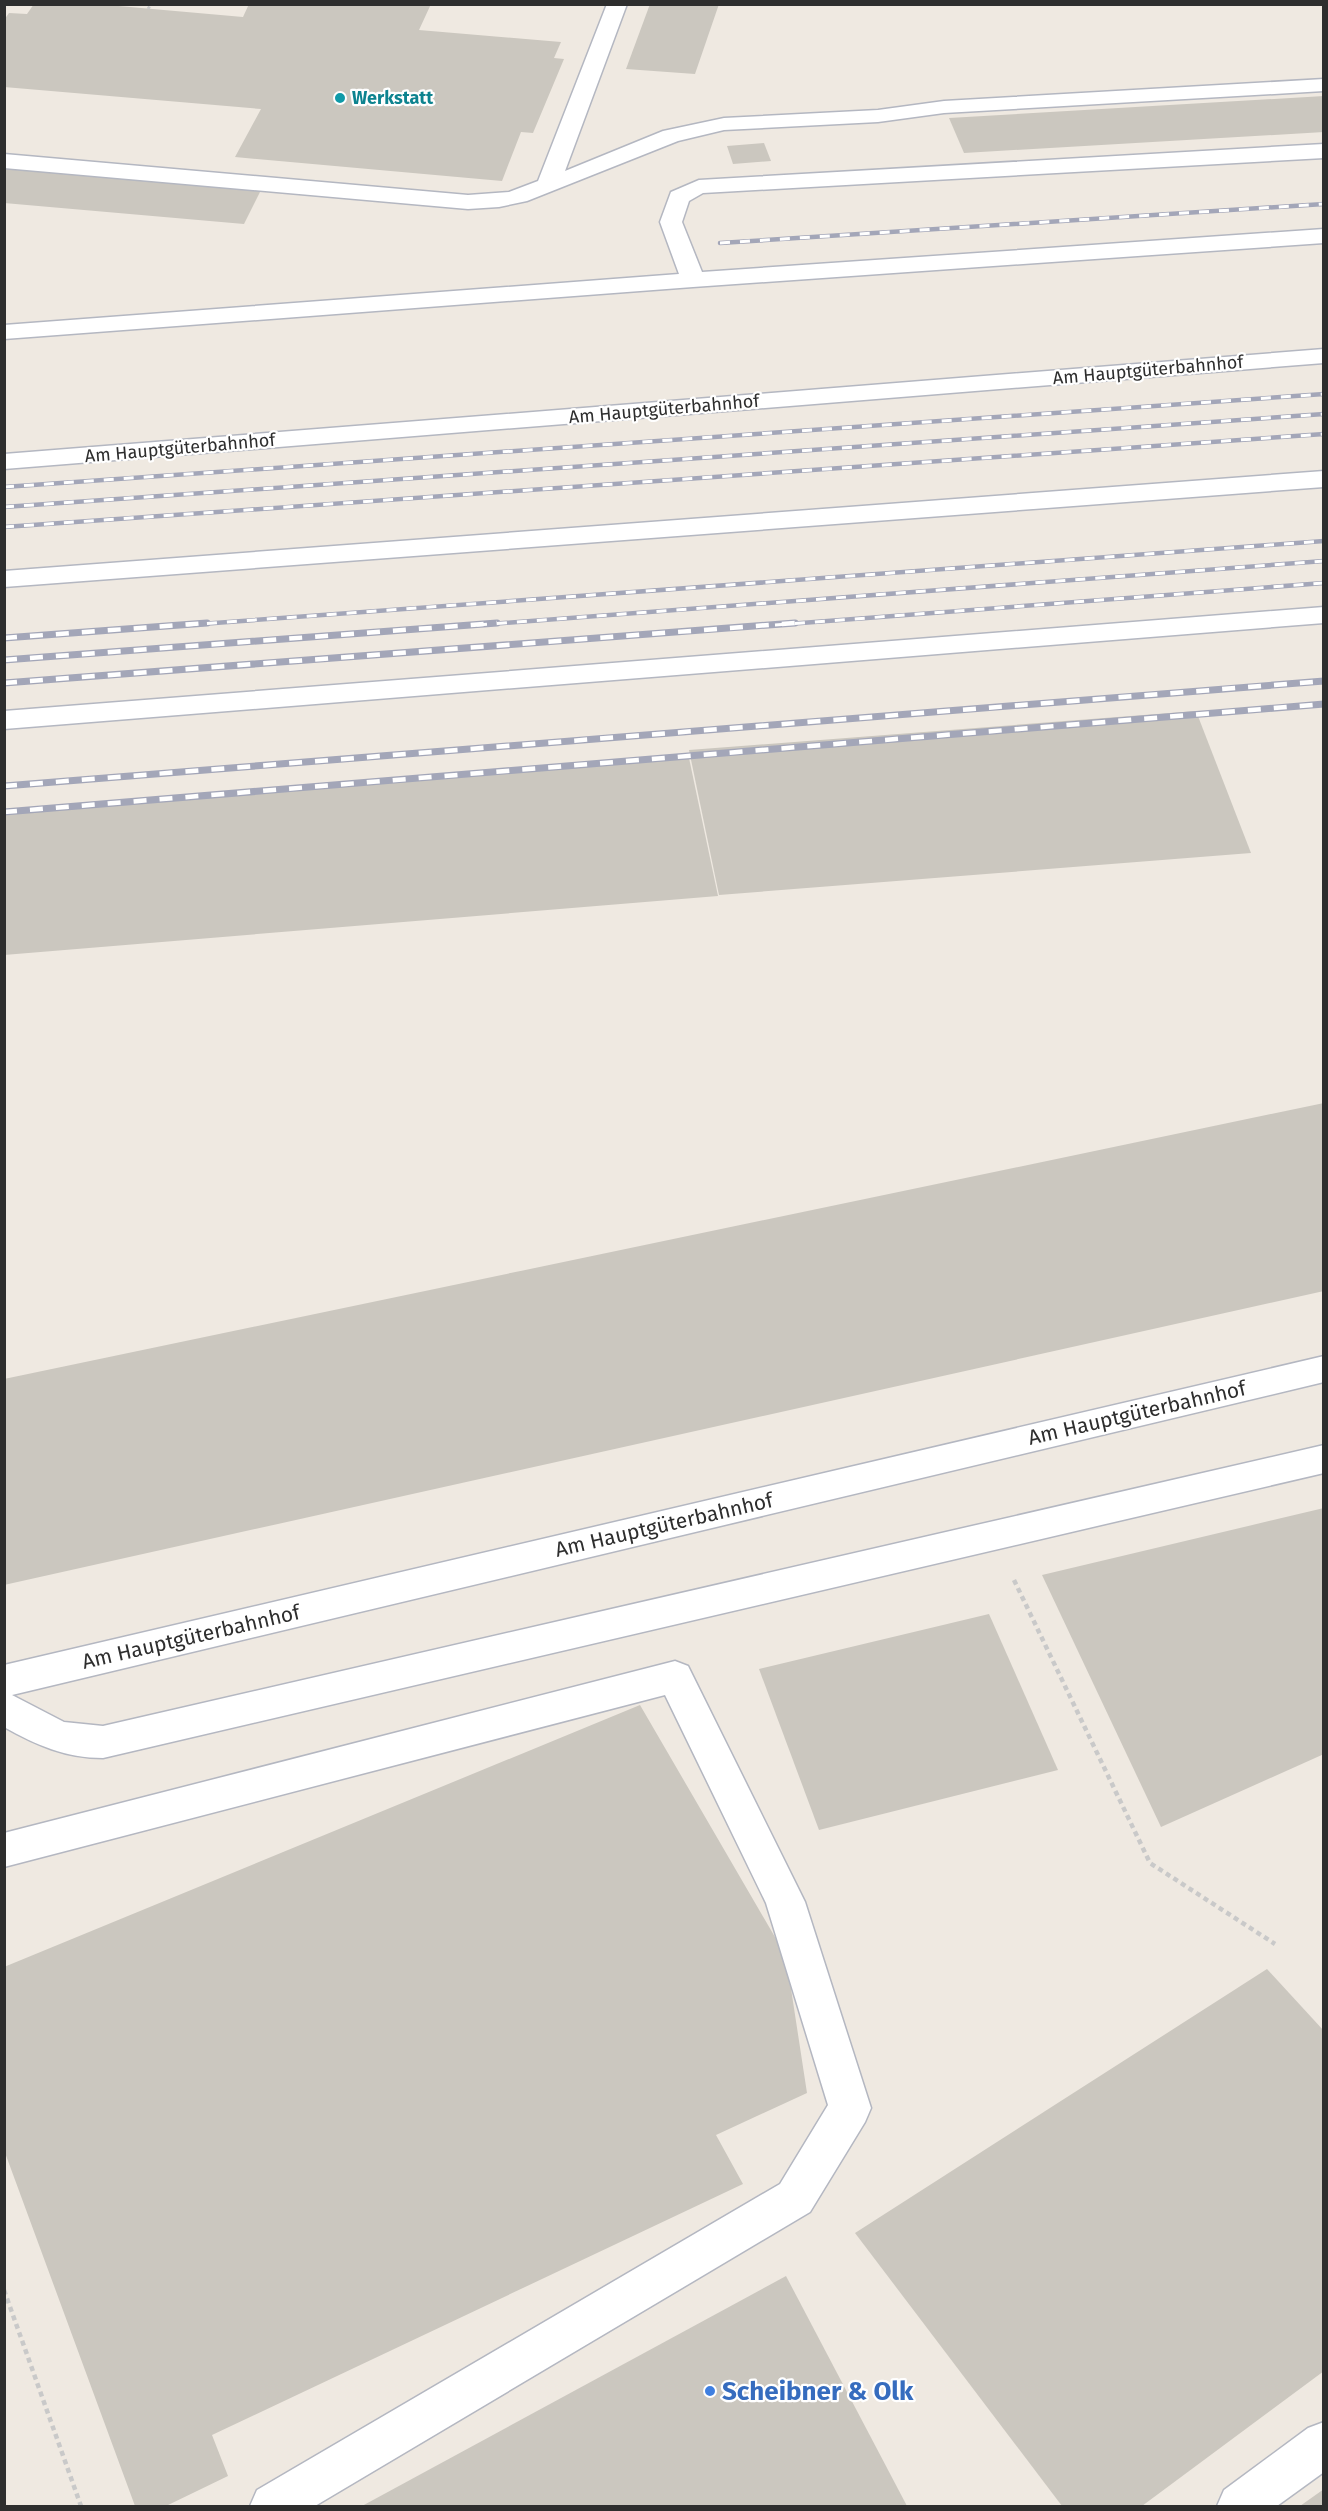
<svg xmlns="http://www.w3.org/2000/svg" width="1328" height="2511" viewBox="0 0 1328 2511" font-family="'Fira Sans',sans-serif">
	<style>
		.building { fill: #cbc7bf }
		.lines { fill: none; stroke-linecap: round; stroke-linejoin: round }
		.minor-casing { stroke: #b4b7c1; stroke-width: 3 }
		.path-far1 { stroke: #c9c9c9; stroke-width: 3; stroke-dasharray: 3 2; stroke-linecap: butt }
		.path { stroke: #c9c9c9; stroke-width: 4.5; stroke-dasharray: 5 4; stroke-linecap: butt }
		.minor { fill: #fff; fill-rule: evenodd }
		.rail-far1-casing { stroke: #a3a6b8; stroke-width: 4.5 }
		.rail-casing { stroke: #a3a6b8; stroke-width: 7 }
		.rail-far1 { stroke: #fff; stroke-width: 3; stroke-dasharray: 10; stroke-linecap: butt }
		.rail { stroke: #fff; stroke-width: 4.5; stroke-dasharray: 13; stroke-linecap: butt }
		.culture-dot { fill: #0f9aa8; stroke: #fff; stroke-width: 2 }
		.shop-dot { fill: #3f7fe0; stroke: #fff; stroke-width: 2 }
		.labels { text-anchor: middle; stroke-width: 4.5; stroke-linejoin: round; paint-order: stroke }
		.far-culture-label { font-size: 18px; font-weight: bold; fill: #0d838f; stroke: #fff; text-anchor: start }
		.far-street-label { font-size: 18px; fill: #2e2e2e; stroke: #fff }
		.street-label { font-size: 21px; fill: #2e2e2e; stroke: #fff }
		.near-shop-label { font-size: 26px; font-weight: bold; fill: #366cbe; stroke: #fff; text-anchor: start }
	</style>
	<rect width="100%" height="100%" fill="#efe9e1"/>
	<g class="building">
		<polygon points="34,4 96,4 243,17 249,4 431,4 419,30 561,42 554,58 564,59 533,133 521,132 502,181 235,157 261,109 4,87 4,20 9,13 27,14"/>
		<polygon points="650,4 719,4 695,74 626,69"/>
		<polygon points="1324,96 1324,132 964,153 949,118"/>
		<polygon points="764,143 771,161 733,164 727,146"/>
		<polygon points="4,167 261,190 244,224 4,203"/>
		<polygon points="1196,711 1251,853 719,895 689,750"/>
		<polygon points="689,758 718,896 4,955 4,811"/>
		<polygon points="1324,1103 1324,1291 4,1585 4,1379"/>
		<polygon points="1324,1508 1324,1754 1161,1827 1042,1575"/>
		<polygon points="989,1614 1058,1770 819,1830 759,1669"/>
		<polygon points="640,1705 786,1956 807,2093 716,2135 743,2184 212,2435 228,2476 166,2506 135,2506 4,2150 4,1967"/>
		<polygon points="1267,1969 1324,2031 1324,2371 1142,2506 1062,2506 855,2233"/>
		<polygon points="786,2276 907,2506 362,2506"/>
		<polygon points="1324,2489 1324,2506 1300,2506"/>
	</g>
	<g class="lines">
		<g class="minor-casing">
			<g id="minor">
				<polygon points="607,4 627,4 565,171 663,131 724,118 878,110 944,101 1324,79 1324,91 944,113 878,122 724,130 678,141 527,201 499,207 468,209 4,168 4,154 468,195 509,192 538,181"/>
				<polygon points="1324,144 1324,158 703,193 689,201 682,222 702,272 1324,229 1324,243 693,287 4,339 4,325 679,274 660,222 671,192 699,180"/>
				<polygon points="1324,349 1324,363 4,469 4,454"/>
				<polygon points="1324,471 1324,487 4,587 4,571"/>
				<polygon points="1324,607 1324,623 4,729 4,711"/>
				<path d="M1324 1356V1382L12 1695 64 1722 103 1726 1324 1445V1473L103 1758C66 1758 36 1745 4 1727V1665Z"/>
				<polygon points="675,1661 688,1666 805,1902 871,2108 865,2122 810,2212 315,2506 250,2506 257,2490 780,2184 828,2105 766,1903 665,1695 4,1867 4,1833"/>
				<polygon points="1324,2422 1324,2472 1277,2506 1217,2506 1224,2490 1308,2428"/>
			</g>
		</g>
		<polyline class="path-far1" points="148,9 151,4"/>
		<g class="path">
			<polyline points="1014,1580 1150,1863 1275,1944"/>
			<polyline points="4,2290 81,2506"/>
		</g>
		<use href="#minor" class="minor"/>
		<g class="rail-far1-casing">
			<g id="rail-far1">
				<polyline points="720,243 1324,204"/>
				<polyline points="4,487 1324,394"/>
				<polyline points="4,507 1324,414"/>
				<polyline points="4,527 1324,434"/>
				<polyline points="187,625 1324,541"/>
				<polyline points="477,625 1324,561"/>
				<polyline points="775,625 1324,583"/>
			</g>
		</g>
		<g class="rail-casing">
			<g id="rail">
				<polyline points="4,638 207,623"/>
				<polyline points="4,660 497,623"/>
				<polyline points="4,683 795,623"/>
				<polyline points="4,786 1324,681"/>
				<polyline points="4,812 1324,704"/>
			</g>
		</g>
		<use href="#rail-far1" class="rail-far1"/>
		<use href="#rail" class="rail"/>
	</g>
	<circle class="culture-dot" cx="340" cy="98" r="6"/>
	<circle class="shop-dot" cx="710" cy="2391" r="6"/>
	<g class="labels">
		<g class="far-culture-label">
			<text x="352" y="104">Werkstatt</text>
		</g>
		<g class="far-street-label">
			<text transform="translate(1148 370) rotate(-5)" y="6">Am Hauptgüterbahnhof</text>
			<text transform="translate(664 409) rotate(-5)" y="6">Am Hauptgüterbahnhof</text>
			<text transform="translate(180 448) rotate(-5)" y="6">Am Hauptgüterbahnhof</text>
		</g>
		<g class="street-label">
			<text transform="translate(1137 1413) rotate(-13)" y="7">Am Hauptgüterbahnhof</text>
			<text transform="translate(664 1525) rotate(-13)" y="7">Am Hauptgüterbahnhof</text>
			<text transform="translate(191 1637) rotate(-13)" y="7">Am Hauptgüterbahnhof</text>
		</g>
		<g class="near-shop-label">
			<text x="722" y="2400">Scheibner &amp; Olk</text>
		</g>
	</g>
	<rect width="1328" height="2511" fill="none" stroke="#2e2e2e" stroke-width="12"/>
</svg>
